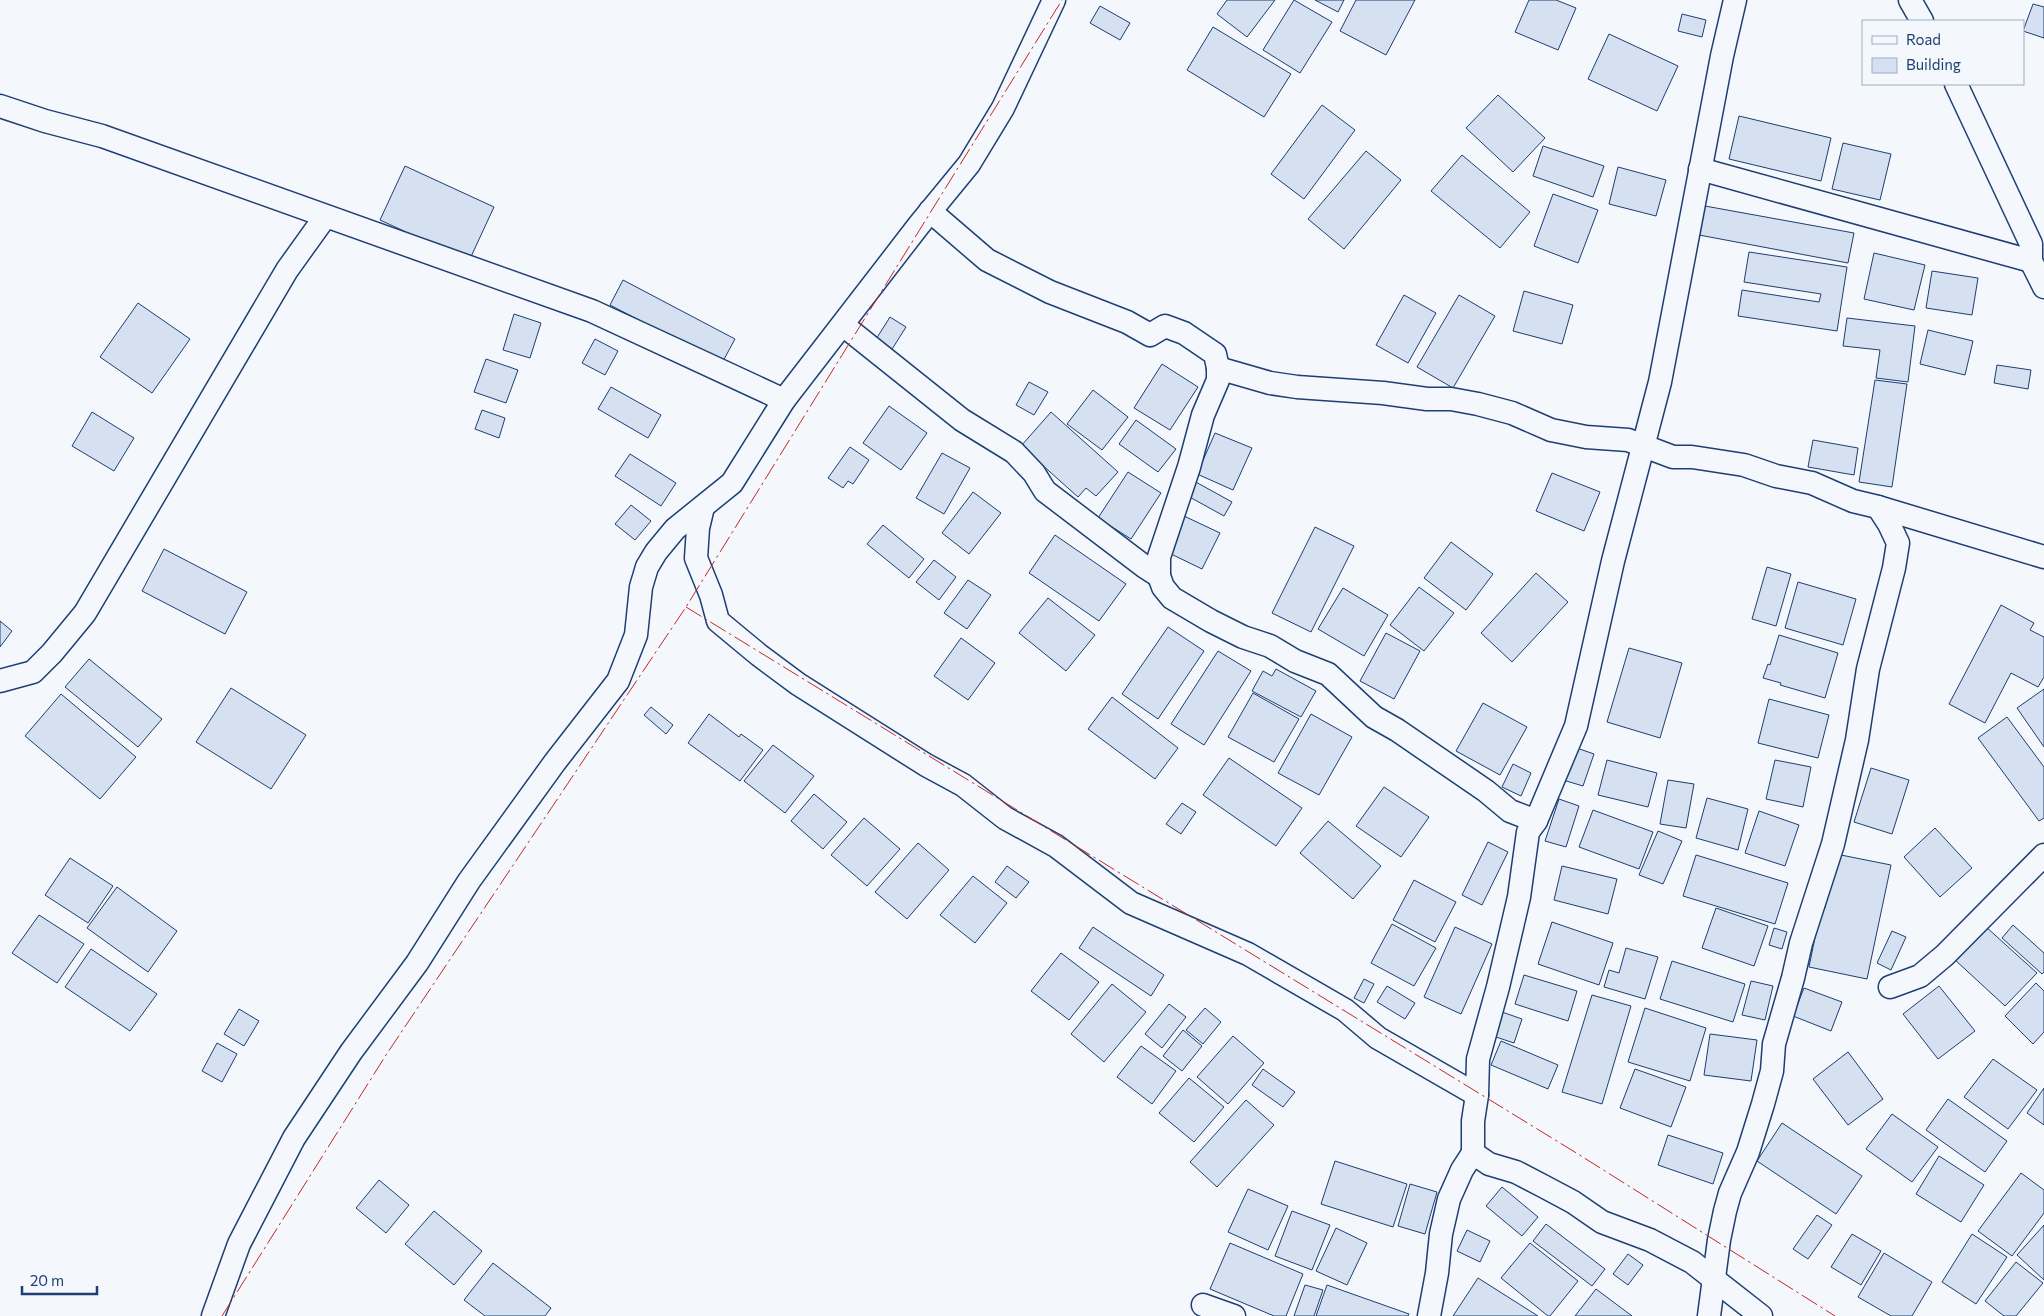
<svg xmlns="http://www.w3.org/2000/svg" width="2044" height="1316" viewBox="0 0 2044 1316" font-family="Commissioner,sans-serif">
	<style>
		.building { fill: #d5e0f0; stroke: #1d3f73 }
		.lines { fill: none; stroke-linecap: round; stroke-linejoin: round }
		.minor-casing { stroke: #1d3f73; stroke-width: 25 }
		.minor { stroke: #f4f7fb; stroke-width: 22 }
		.power { stroke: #c62828; stroke-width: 1; stroke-dasharray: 18 4 2.5 4; stroke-linecap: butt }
	</style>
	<rect width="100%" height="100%" fill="#f4f7fb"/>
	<g class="building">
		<polygon points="1227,0 1275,0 1247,37 1217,14"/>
		<polygon points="1294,0 1332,22 1300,73 1263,50"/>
		<polygon points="1315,0 1344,0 1338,12"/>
		<polygon points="1356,0 1415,0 1386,55 1340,31"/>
		<polygon points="1529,0 1556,0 1576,8 1558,50 1515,32"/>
		<polygon points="2033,4 2044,7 2044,38 2023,31"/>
		<polygon points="1100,6 1130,23 1120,40 1090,23"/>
		<polygon points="1682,14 1706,20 1702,37 1678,31"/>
		<polygon points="1213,27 1291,74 1264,117 1187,70"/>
		<polygon points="1609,34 1678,66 1657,111 1588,79"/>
		<polygon points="1498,95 1545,138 1513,172 1466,128"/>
		<polygon points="1322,105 1355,130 1304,199 1271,174"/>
		<polygon points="1739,116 1831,138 1821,181 1729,159"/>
		<polygon points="1843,143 1891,154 1880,200 1832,189"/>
		<polygon points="1543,146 1604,166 1593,197 1533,176"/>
		<polygon points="1366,151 1401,180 1344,249 1308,219"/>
		<polygon points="1462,155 1530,212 1500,248 1431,191"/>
		<polygon points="405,166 494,207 469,261 380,220"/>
		<polygon points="1618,167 1666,180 1656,216 1609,204"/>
		<polygon points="1553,194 1598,210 1578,263 1534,246"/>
		<polygon points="1705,206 1854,233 1848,263 1699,235"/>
		<polygon points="1749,252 1847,267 1837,331 1738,316 1742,290 1819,302 1821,294 1744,282"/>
		<polygon points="1874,253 1925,265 1914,310 1864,299"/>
		<polygon points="1932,271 1978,278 1972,315 1926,308"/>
		<polygon points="623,280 735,339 722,363 610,305"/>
		<polygon points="1524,291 1573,305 1562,344 1513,331"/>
		<polygon points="1404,295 1436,313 1408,363 1376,345"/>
		<polygon points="1459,295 1495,316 1453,388 1417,367"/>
		<polygon points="138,303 190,339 152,393 100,357"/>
		<polygon points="514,314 541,323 530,358 503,350"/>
		<polygon points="890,317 906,327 889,354 873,344"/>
		<polygon points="1847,318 1915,326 1908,382 1876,378 1880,350 1843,346"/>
		<polygon points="1928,330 1973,341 1965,375 1920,364"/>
		<polygon points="595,339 618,351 605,375 582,363"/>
		<polygon points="486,359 518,370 506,403 474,392"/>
		<polygon points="1162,364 1198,387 1170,430 1134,408"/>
		<polygon points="1997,365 2031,370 2028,389 1994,383"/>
		<polygon points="1875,380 1907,384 1892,487 1859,482"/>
		<polygon points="1029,382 1048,392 1034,415 1016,405"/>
		<polygon points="611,387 661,415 648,438 598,409"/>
		<polygon points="1093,390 1128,417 1102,450 1067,424"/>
		<polygon points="889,406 927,433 901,470 863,443"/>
		<polygon points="482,410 505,418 499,438 475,429"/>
		<polygon points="92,412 134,438 114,471 72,446"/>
		<polygon points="1051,412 1118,472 1096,496 1086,488 1078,497 1021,446"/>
		<polygon points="1136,420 1176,449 1158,472 1119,444"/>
		<polygon points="1215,433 1252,448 1233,490 1197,474"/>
		<polygon points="1813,440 1858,448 1854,475 1808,467"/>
		<polygon points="850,447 869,460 853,484 848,481 843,488 828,478"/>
		<polygon points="942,453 970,468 944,514 916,498"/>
		<polygon points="630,454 676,483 661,506 615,476"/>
		<polygon points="1128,472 1161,493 1131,539 1098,518"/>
		<polygon points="1552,473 1600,492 1584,531 1536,511"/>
		<polygon points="1194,481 1232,502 1224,516 1186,495"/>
		<polygon points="973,492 1001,513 969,554 942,533"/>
		<polygon points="631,505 651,521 635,540 615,524"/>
		<polygon points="1184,516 1220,533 1202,569 1167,552"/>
		<polygon points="883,525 924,559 909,578 867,544"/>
		<polygon points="1315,527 1354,546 1311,632 1272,613"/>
		<polygon points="1055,535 1126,584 1099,621 1029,573"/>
		<polygon points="1451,542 1493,574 1466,610 1424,578"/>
		<polygon points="164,549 247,592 225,634 142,591"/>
		<polygon points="934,560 956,577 939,600 916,582"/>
		<polygon points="1767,567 1791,574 1776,626 1752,619"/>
		<polygon points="1536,573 1568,602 1512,662 1481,633"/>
		<polygon points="968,580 991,595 967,629 944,613"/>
		<polygon points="1798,582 1856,599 1843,645 1785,628"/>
		<polygon points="1419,587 1454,613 1424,651 1390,625"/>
		<polygon points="1343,588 1388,615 1364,656 1318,629"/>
		<polygon points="1048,598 1095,635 1066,671 1019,633"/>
		<polygon points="2001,605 2034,623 2030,630 2044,637 2044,677 2038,687 2011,673 1985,723 1949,704"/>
		<polygon points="0,621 12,631 0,647"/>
		<polygon points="1168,627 1204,651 1158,719 1122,694"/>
		<polygon points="1386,633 1420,651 1394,699 1360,681"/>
		<polygon points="1779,635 1838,653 1825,698 1780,685 1781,683 1763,678 1768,664 1770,665"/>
		<polygon points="961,638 995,663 968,700 934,676"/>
		<polygon points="1629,648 1682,663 1660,738 1607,722"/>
		<polygon points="1218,651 1251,671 1204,745 1171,724"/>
		<polygon points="89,659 162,719 138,747 65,687"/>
		<polygon points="1276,669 1316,691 1301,717 1252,691 1263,671 1272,676"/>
		<polygon points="231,688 306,735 271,789 196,742"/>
		<polygon points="2044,689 2044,747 2017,708"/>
		<polygon points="1253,693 1299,719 1274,762 1228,737"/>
		<polygon points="61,694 136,757 100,799 25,736"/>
		<polygon points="1112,697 1178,748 1155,779 1088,729"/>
		<polygon points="1769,699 1829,715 1818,758 1758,743"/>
		<polygon points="1483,703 1527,727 1500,775 1456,751"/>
		<polygon points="651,707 673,725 666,734 644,715"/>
		<polygon points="709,714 739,737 741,734 763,750 740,781 688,743"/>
		<polygon points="1311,714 1352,737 1319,795 1278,773"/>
		<polygon points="2007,717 2044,767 2044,818 2039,821 1978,738"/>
		<polygon points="773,745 814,776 785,813 744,781"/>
		<polygon points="1574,747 1594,754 1583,786 1563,780"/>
		<polygon points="1229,758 1302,808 1276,846 1203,795"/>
		<polygon points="1607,760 1657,773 1648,807 1598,795"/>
		<polygon points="1775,760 1811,767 1803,807 1766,799"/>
		<polygon points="1513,764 1531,773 1521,796 1502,787"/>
		<polygon points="1871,768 1909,780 1892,834 1854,822"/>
		<polygon points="1668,780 1694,784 1686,828 1660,824"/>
		<polygon points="1384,787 1429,817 1401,857 1356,826"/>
		<polygon points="814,794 847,822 823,849 791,821"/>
		<polygon points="1707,798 1748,809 1738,850 1696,838"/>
		<polygon points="1559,799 1579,806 1566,847 1545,841"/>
		<polygon points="1182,803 1196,812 1181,834 1166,824"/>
		<polygon points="1593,810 1653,832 1639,869 1579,847"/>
		<polygon points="1759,811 1799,825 1785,866 1745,853"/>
		<polygon points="864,818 900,849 867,886 831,855"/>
		<polygon points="1328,821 1381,866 1353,899 1300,853"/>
		<polygon points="1935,828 1972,868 1940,897 1904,857"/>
		<polygon points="1658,831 1682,841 1663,884 1639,875"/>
		<polygon points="1488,842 1508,852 1482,905 1462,895"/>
		<polygon points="918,843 949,870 907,919 875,892"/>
		<polygon points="1836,854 1891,865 1867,979 1809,967 1821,908 1825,908"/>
		<polygon points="1696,855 1788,883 1775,924 1683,896"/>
		<polygon points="70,858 113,886 88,923 45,895"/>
		<polygon points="1007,866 1029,882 1016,898 995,882"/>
		<polygon points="1562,866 1617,879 1608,914 1554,900"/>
		<polygon points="973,876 1007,903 975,943 940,915"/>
		<polygon points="1414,880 1456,902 1435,942 1393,920"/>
		<polygon points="117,887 177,931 148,972 87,928"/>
		<polygon points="1716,908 1768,926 1754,966 1702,948"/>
		<polygon points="39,915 84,944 57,983 12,953"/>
		<polygon points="1552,922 1613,943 1599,985 1538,964"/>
		<polygon points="1392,924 1436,948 1414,986 1371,963"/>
		<polygon points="2013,925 2044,953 2044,972 2042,974 2002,938"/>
		<polygon points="1985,926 2037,973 2005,1006 1954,959"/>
		<polygon points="1093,927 1164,975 1151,996 1079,948"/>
		<polygon points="1455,927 1492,944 1461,1014 1424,997"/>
		<polygon points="1774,928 1787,932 1782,949 1769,945"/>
		<polygon points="1892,931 1906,937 1891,970 1877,963"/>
		<polygon points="1626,948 1658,957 1645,999 1604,987 1609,970 1619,973"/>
		<polygon points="91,949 157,994 130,1031 65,987"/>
		<polygon points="1061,953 1099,982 1069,1020 1031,991"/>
		<polygon points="1672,961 1745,984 1733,1022 1660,999"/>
		<polygon points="1524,975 1577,991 1568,1021 1515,1004"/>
		<polygon points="1364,979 1374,984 1364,1003 1354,998"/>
		<polygon points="1751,981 1773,986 1765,1020 1742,1015"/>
		<polygon points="2036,983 2044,991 2044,1032 2033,1044 2005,1016"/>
		<polygon points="1112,984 1146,1012 1104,1062 1071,1034"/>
		<polygon points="1387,986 1415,1003 1405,1019 1377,1002"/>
		<polygon points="1939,986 1975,1031 1938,1059 1903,1014"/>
		<polygon points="1804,988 1842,1002 1831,1031 1793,1016"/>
		<polygon points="1592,995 1631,1006 1602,1104 1562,1092"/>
		<polygon points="1169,1004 1186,1017 1162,1048 1145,1034"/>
		<polygon points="1205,1008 1221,1022 1203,1044 1186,1030"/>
		<polygon points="1645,1008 1706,1028 1690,1081 1628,1062"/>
		<polygon points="239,1009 259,1021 244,1046 224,1034"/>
		<polygon points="1502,1012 1522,1019 1514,1043 1493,1036"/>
		<polygon points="1183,1030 1202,1046 1182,1071 1163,1056"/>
		<polygon points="1710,1034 1757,1040 1751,1081 1704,1075"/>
		<polygon points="1233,1036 1264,1063 1228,1104 1197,1077"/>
		<polygon points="1501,1041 1558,1065 1548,1089 1491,1065"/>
		<polygon points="217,1043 237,1054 222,1082 202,1071"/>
		<polygon points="1141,1046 1176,1071 1152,1104 1117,1077"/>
		<polygon points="1848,1052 1883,1099 1848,1125 1813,1079"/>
		<polygon points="1993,1059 2037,1090 2008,1129 1964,1097"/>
		<polygon points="1263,1069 1295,1092 1283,1107 1252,1085"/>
		<polygon points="1635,1069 1686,1087 1671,1127 1620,1108"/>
		<polygon points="1189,1078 1224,1107 1194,1142 1159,1113"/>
		<polygon points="2044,1088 2044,1125 2027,1113"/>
		<polygon points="1948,1099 2007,1141 1985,1172 1926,1130"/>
		<polygon points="1246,1100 1274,1125 1217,1187 1190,1162"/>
		<polygon points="1892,1114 1938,1147 1912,1182 1866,1149"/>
		<polygon points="1782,1123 1862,1176 1836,1214 1757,1161"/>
		<polygon points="1668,1135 1723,1153 1713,1184 1658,1165"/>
		<polygon points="1939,1156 1984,1185 1961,1222 1916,1194"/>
		<polygon points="1335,1161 1407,1184 1393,1227 1321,1204"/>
		<polygon points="2021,1173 2044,1190 2044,1213 2012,1256 1978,1231"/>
		<polygon points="379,1180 409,1205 386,1233 356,1208"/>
		<polygon points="1410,1184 1437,1192 1425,1234 1398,1226"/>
		<polygon points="1502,1187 1538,1217 1522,1236 1486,1206"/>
		<polygon points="1248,1189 1288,1206 1268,1250 1228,1232"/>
		<polygon points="434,1211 482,1251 454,1285 405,1244"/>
		<polygon points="1292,1211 1330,1225 1312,1270 1275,1256"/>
		<polygon points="1817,1215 1832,1225 1808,1259 1793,1249"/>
		<polygon points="1546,1224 1605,1269 1592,1286 1533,1241"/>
		<polygon points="2044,1225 2044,1280 2017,1255"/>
		<polygon points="1336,1228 1367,1243 1347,1285 1316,1271"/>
		<polygon points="1467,1230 1490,1241 1480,1262 1457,1251"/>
		<polygon points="1852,1234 1881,1251 1861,1285 1831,1267"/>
		<polygon points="1972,1234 2007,1257 1976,1304 1942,1282"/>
		<polygon points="1230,1243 1303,1274 1286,1316 1274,1316 1210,1289"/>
		<polygon points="1530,1243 1578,1281 1550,1316 1548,1316 1501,1278"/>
		<polygon points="1884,1253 1932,1282 1912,1316 1891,1316 1858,1297"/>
		<polygon points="1628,1254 1643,1265 1628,1285 1613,1274"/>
		<polygon points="2016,1262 2043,1283 2016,1316 2004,1316 1985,1301"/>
		<polygon points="493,1263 551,1308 545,1316 485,1316 464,1300"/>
		<polygon points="1478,1278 1538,1316 1453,1316"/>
		<polygon points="1305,1285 1323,1290 1314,1316 1294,1316"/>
		<polygon points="1327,1285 1409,1314 1408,1316 1316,1316"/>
		<polygon points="1596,1289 1632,1316 1575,1316"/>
	</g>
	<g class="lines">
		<g class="minor-casing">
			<g id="minor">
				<polyline points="1910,0 1922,21"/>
				<polyline points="1956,84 2031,244 2031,261 2044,287"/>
				<polyline points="0,106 45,121 102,136 592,311 784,400"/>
				<polyline points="1700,169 2031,261"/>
				<polyline points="930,211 987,260 1050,292 1127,322 1150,335 1165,326 1184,333 1215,354 1218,368 1218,380 1203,415 1189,467 1159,557 1159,576 1163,587 1172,598 1211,621 1243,637 1270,646 1295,661 1328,674 1374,717 1397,730 1486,791 1510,811 1536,821 1528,832 1519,897 1498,987 1478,1059 1477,1095 1473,1121 1473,1153 1489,1164 1516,1172 1543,1186 1573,1202 1602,1222 1650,1240 1692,1262 1761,1316"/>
				<polyline points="843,325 962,420 1014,452 1034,473 1045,491 1145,567 1159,576"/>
				<polyline points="1218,368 1270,383 1297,387 1383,393 1427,399 1451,399 1478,404 1512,413 1551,430 1586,437 1628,440 1673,457 1692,457 1744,465 1776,476 1812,483 1853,501 1878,507 1889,524 1898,543 1894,568 1868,669 1857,740 1833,844 1801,943 1793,978 1774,1044 1772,1071 1763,1104 1748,1152 1730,1193 1725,1211 1719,1240 1709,1316"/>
				<polyline points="703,507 698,528 696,558 711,595 718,621 759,655 798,684 926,765 963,785 1005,818 1056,846 1131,903 1248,954 1345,1010 1378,1038 1477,1095"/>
				<polyline points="1878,507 2044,557"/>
				<polyline points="0,681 33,672 52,653 85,613 287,270 325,217"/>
				<polyline points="1536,821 1576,726 1613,561 1660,382 1722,56 1735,0"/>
				<polyline points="1890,987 1920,976 1945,955 2044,855"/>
				<polyline points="1203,1305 1234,1316"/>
				<polyline points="213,1316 239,1244 294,1138 351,1052 417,963 469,881 555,762 618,681 636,635 641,587 647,567 656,552 675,529 732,483 784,400 919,225 969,164 1003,108 1054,0"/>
				<polyline points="1429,1316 1437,1273 1441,1234 1449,1199 1462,1170 1473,1153"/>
			</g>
		</g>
		<use href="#minor" class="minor"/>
		<g class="power">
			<polyline points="686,607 1578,1154 1835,1316"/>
			<polyline points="222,1316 386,1055 686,607 1062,0"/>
		</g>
	</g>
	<rect x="1862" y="20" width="162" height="65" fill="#f4f7fb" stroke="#9eadc5"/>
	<rect x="1872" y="36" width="25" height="8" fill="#f4f7fb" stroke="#9eadc5"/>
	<text x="1906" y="45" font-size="15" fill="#1d3f73">Road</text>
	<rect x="1872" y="58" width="25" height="15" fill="#d5e0f0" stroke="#9eadc5"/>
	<text x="1906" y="70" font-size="15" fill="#1d3f73">Building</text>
	<path d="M22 1286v8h75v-8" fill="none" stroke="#1d3f73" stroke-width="2.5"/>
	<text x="30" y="1286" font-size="15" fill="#1d3f73" stroke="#f4f7fb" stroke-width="4" paint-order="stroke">20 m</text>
</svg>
